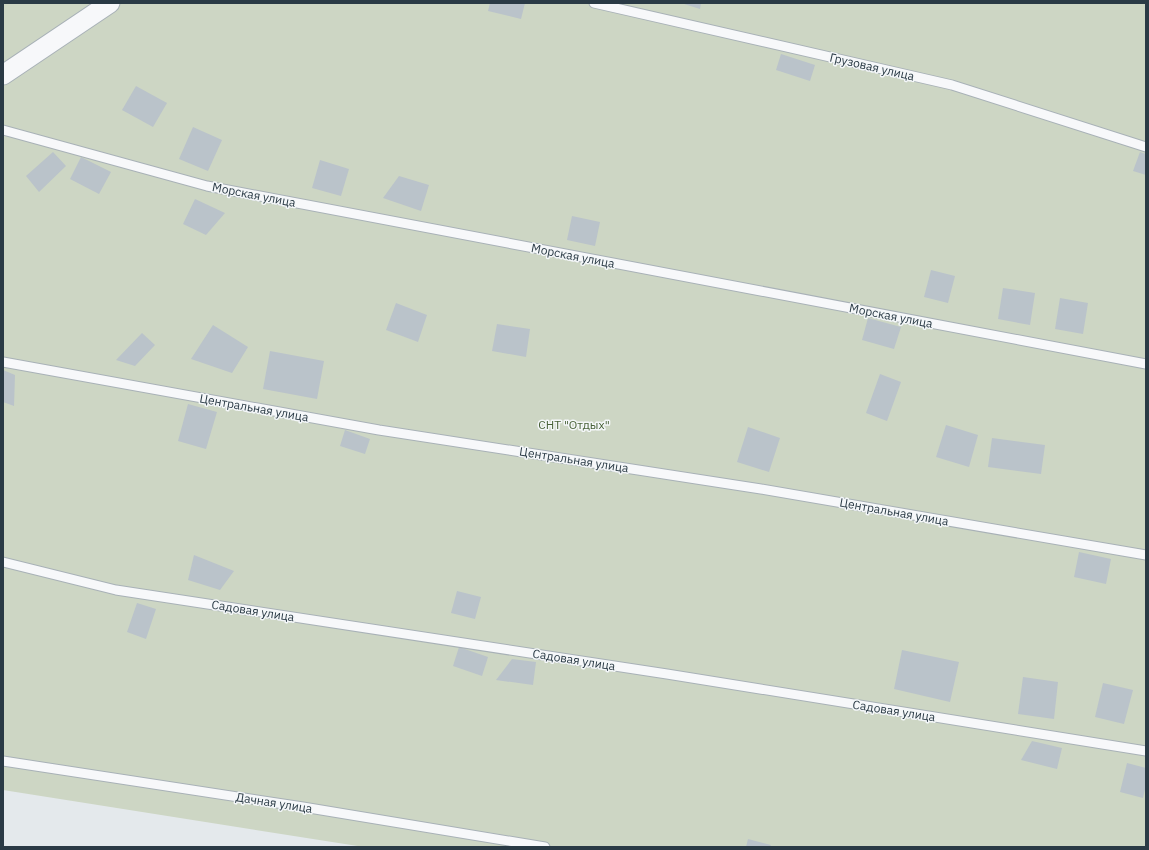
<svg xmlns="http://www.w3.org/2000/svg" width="1149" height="850" viewBox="0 0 1149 850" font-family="'IBM Plex Sans',sans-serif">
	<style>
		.green { fill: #cdd6c4 }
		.building { fill: #bac3ca }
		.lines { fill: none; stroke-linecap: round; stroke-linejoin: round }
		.service-casing { stroke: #a8b1b7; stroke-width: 11 }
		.minor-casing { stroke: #a8b1b7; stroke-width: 21 }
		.service { stroke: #f7f8fa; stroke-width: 9 }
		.minor { stroke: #f7f8fa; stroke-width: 19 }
		.labels { text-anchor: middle; stroke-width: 3; stroke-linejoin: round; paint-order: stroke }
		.street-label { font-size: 12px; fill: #2a3a45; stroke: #f4f7f9 }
		.park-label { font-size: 12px; fill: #486137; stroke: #f4f7f9 }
	</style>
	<rect width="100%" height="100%" fill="#e4e9ec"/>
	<polygon class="green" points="3,3 1146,3 1146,847 364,847 3,790"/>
	<g class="building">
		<polygon points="490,3 525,3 521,19 488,11"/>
		<polygon points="681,3 701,3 700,9"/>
		<polygon points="781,54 815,65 810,81 776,70"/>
		<polygon points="136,86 167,103 153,127 122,110"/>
		<polygon points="193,127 222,140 208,171 179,159"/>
		<polygon points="53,152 66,166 39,192 26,176"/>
		<polygon points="1140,152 1146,154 1146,175 1133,171"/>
		<polygon points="81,157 111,172 99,194 70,179"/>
		<polygon points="320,160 349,169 341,196 312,188"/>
		<polygon points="399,176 429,185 421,211 383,198"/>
		<polygon points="195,199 225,213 206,235 183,224"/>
		<polygon points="572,216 600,222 595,246 567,240"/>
		<polygon points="931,270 955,276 948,303 924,297"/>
		<polygon points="1003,288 1035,293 1030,325 998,319"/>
		<polygon points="1060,298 1088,303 1083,334 1055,329"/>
		<polygon points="396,303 427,315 418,342 386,330"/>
		<polygon points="868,318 901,327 894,349 862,340"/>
		<polygon points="497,324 530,329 526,357 492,351"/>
		<polygon points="213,325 248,347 232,373 191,359"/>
		<polygon points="142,333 155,345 135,366 116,360"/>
		<polygon points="270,351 324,361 317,399 263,389"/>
		<polygon points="3,370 15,375 14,406 3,402"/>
		<polygon points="880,374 901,382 887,421 866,413"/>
		<polygon points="188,404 217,412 206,449 178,441"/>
		<polygon points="946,425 978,435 969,467 936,457"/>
		<polygon points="748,427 780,438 769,472 737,462"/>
		<polygon points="345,430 370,439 365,454 340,446"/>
		<polygon points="992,438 1045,445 1041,474 988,467"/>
		<polygon points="1079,552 1111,559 1106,584 1074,577"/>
		<polygon points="194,555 234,571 220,590 188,580"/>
		<polygon points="457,591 481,597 475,619 451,613"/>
		<polygon points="137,603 156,609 146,639 127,632"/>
		<polygon points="459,647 488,657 482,676 453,666"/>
		<polygon points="902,650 959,662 950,702 894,689"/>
		<polygon points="512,659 536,662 533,685 496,680"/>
		<polygon points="1023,677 1058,682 1054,719 1018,714"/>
		<polygon points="1103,683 1133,690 1124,724 1095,717"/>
		<polygon points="1032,741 1062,748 1057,769 1021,760"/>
		<polygon points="1127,763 1146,768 1146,785 1143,798 1120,792"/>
		<polygon points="748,839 771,845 770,847 746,847"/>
	</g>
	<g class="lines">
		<g class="service-casing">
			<g id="service">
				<polyline points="594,3 952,85 1146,147"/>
				<polyline points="3,130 207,186 1146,364"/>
				<polyline points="3,362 379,430 761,489 1146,555"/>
				<polyline points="3,562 116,590 667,674 1146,751"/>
				<polyline points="3,761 303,807 545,847"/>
			</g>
		</g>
		<g class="minor-casing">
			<polyline id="minor" points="3,75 110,3"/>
		</g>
		<use href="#service" class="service"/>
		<use href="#minor" class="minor"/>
	</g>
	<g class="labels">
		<g class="street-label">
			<text transform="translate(872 67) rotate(13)" y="4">Грузовая улица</text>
			<text transform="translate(254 195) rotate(11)" y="4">Морская улица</text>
			<text transform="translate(573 256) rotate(11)" y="4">Морская улица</text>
			<text transform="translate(891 316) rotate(11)" y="4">Морская улица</text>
			<text transform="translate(254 408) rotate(10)" y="4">Центральная улица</text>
			<text transform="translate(574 460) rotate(9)" y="4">Центральная улица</text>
			<text transform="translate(894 512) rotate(10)" y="4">Центральная улица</text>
			<text transform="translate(253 611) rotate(9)" y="4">Садовая улица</text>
			<text transform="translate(574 660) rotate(9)" y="4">Садовая улица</text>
			<text transform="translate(894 711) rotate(9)" y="4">Садовая улица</text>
			<text transform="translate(274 803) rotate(9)" y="4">Дачная улица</text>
		</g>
		<g class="park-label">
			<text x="574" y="429">СНТ "Отдых"</text>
		</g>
	</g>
	<rect width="1149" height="850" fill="none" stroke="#2a3a45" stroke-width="8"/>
</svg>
